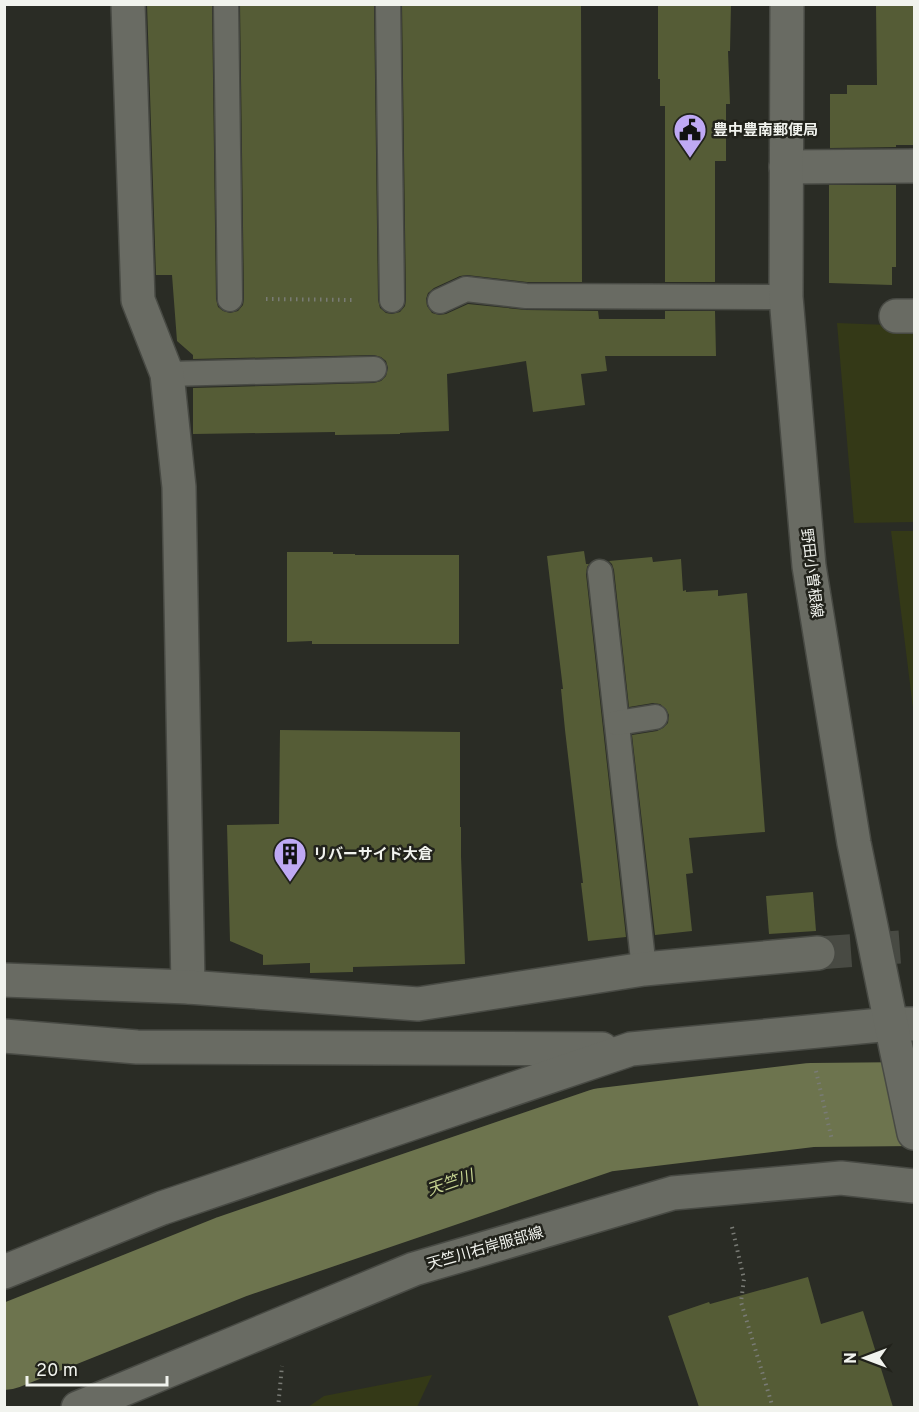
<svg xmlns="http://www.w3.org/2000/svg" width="919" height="1412" viewBox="0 0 919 1412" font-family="Overpass,'Noto Sans JP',sans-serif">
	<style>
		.green { fill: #343917 }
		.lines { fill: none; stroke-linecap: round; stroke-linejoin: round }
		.river { stroke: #6d744e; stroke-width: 84 }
		.building { fill: #555c36 }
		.minor-tunnel { stroke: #484a43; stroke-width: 33; stroke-dasharray: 33 16; stroke-linecap: butt }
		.service-casing { stroke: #484a44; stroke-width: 27 }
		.minor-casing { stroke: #484a44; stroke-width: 36 }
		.tertiary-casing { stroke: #484a44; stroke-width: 36 }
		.path { stroke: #797b75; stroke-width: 4; stroke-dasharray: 1.5 4.5; stroke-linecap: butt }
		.service { stroke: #696b63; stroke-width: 24 }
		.minor { stroke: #696b63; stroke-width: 33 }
		.tertiary { stroke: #696b63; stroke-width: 33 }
		.labels { text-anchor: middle; stroke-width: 5; stroke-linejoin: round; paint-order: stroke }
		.poi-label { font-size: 15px; font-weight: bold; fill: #f1f3ee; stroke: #21221b; text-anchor: start }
		.street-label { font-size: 15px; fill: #f1f3ee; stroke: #21221b }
		.water-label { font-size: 16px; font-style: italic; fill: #c6d391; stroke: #21221b }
	</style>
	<rect width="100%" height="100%" fill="#2a2c25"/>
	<g class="green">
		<polygon points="837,323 914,326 914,522 854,523"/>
		<polygon points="891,531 914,531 914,716"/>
		<polygon points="432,1375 417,1407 308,1407 324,1396"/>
	</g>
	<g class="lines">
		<polyline class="river" points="4,1348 231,1257 603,1130 811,1105 914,1104"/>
	</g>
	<g class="building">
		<polygon points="147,4 212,4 216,299 218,307 223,311 230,313 238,311 243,305 244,299 240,4 374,4 378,300 380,308 386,313 392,314 400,312 405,306 406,300 402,4 581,4 582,282 527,282 467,275 460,276 434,288 428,293 426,299 427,306 432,313 439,315 446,314 468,304 526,310 598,311 599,319 665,319 665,311 715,311 716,356 605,356 607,371 581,374 585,405 533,412 526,361 447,374 449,431 400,433 400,434 335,435 335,432 193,434 193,388 374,383 381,381 386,376 388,368 386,361 381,357 374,355 193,359 193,355 177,341 172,275 156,275"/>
		<polygon points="658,4 731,4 730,51 728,51 730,104 726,104 726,161 715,161 715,282 665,282 665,106 660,106 660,79 658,79"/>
		<polygon points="915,4 915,145 896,145 896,147 830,148 830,94 847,94 847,85 877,85 876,5"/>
		<polygon points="829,185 896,185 896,267 892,267 892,285 829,283"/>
		<polygon points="584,551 586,564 589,564 587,567 586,574 626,937 588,941 581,883 583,883 565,730 561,689 563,689 547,556"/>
		<polygon points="287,552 333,552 333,554 355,554 355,555 459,555 459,644 312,644 312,641 287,642"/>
		<polygon points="652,557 653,562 681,559 683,591 686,590 686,592 718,590 718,596 747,593 765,832 689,838 693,873 686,874 692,931 655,935 632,735 657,731 663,728 668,723 669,715 666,709 660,704 653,703 629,707 614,570 612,564 609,561"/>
		<polygon points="280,730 460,732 460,827 461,827 461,856 465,964 353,967 353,972 310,973 310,963 263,965 263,955 230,941 227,825 279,824"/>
		<polygon points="813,892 816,931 769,934 766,896"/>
		<polygon points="808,1277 821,1324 863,1311 893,1407 699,1407 668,1316 709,1302 710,1304"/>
	</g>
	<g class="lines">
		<polyline class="minor-tunnel" points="818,953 914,946"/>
		<g class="service-casing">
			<g id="service">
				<polyline points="226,4 230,299"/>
				<polyline points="388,4 392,300"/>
				<polyline points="440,301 466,289 526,296 786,297"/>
				<polyline points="167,374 374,369"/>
				<polyline points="600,572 644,969"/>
				<polyline points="617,723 655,717"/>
			</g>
		</g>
		<g class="minor-casing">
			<g id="minor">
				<polyline points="128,4 138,300 167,374 179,487 188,987"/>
				<polyline points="786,167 914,166"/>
				<polyline points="896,316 914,316"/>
				<polyline points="4,980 188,987 418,1004 644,969 818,953"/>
				<polyline points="4,1036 137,1047 602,1049"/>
				<polyline points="4,1272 162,1208 631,1049 891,1024 914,1024"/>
				<polyline points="78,1408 414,1269 673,1193 841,1178 914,1186"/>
			</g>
		</g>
		<g class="tertiary-casing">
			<polyline id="tertiary" points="787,4 786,297 809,566 854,843 896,1048 914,1133"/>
		</g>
		<g class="path">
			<polyline points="266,299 355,300"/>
			<polyline points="816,1071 832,1140"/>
			<polyline points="732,1227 744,1279 741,1302 773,1408"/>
			<polyline points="278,1408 282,1366"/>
		</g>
		<use href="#service" class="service"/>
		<use href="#minor" class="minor"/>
		<use href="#tertiary" class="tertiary"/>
	</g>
	<defs>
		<g id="civic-pin" transform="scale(1.725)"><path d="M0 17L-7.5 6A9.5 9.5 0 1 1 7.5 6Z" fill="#bfa9f4" stroke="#21221b"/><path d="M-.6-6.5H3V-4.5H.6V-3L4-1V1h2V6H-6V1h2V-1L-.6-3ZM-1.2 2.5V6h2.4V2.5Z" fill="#111"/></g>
		<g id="building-pin" transform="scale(1.725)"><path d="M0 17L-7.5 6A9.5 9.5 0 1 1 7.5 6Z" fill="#bfa9f4" stroke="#21221b"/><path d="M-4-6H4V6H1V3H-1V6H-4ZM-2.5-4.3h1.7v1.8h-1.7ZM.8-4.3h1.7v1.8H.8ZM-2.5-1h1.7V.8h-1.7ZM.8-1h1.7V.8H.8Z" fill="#111"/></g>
	</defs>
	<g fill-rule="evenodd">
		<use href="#civic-pin" x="690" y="130"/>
		<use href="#building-pin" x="290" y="854"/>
	</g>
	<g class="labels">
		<g class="poi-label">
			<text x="713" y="135">豊中豊南郵便局</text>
			<text x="313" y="859">リバーサイド大倉</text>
		</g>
		<g class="street-label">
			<text transform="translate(812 573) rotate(83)" y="5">野田小曽根線</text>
			<text transform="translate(485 1248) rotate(-16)" y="5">天竺川右岸服部線</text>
		</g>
		<g class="water-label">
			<text transform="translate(450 1182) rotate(-19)" y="6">天竺川</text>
		</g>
	</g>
	<rect width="919" height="1412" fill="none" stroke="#f1f3ee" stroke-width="12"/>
	<g transform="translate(865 1358) rotate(270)" stroke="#21221b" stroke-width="4.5" paint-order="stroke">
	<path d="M0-4.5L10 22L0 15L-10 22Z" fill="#f1f3ee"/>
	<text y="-9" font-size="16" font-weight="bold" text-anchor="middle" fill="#f1f3ee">N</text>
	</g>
	<path d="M27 1376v9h140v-9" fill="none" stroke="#f1f3ee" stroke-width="3"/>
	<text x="36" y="1376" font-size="18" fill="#f1f3ee" stroke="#21221b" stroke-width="4.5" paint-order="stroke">20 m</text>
</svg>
